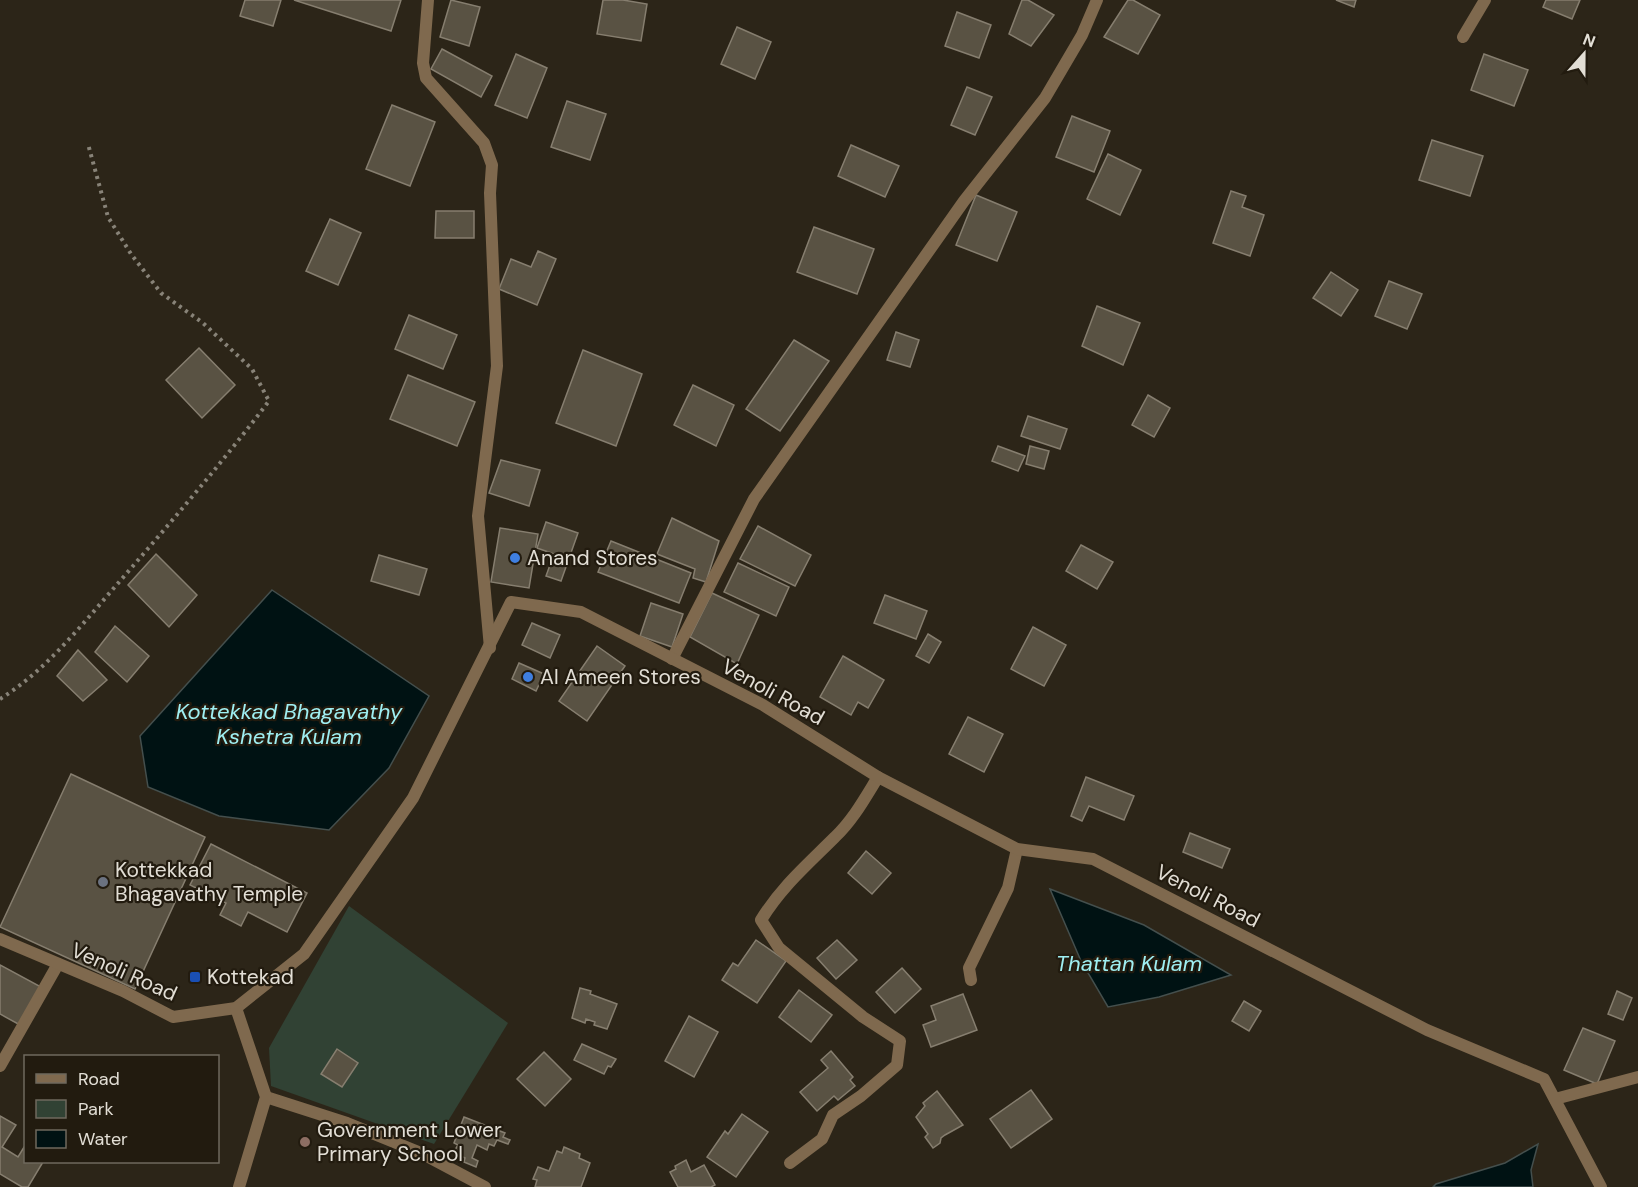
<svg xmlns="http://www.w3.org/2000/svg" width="1638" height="1187" viewBox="0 0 1638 1187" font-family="'DM Sans',sans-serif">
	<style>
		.green { fill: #314234 }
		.water { fill: #001213; stroke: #444f4d; stroke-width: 1.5 }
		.building { fill: #595243; stroke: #867e6f; stroke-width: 1.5 }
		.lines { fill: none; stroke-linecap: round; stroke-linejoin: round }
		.path { stroke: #888378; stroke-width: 4; stroke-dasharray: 3 4.5; stroke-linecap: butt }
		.minor { stroke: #7f694e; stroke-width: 12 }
		.tertiary { stroke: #7f694e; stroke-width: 12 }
		.shop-dot { fill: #3f7fe0; stroke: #221b0f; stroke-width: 2 }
		.worship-dot { fill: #6b7280; stroke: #221b0f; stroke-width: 2 }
		.transit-dot { fill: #1a4fb4; stroke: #221b0f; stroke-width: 2 }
		.education-dot { fill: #8d6e63; stroke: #221b0f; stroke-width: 2 }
		.labels { text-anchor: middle; stroke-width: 4.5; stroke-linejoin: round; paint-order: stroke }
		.poi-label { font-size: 21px; fill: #e2ded5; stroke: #221b0f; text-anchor: start }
		.street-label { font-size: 21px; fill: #e2ded5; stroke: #221b0f }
		.water-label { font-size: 22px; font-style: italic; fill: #9feff2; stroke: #221b0f }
	</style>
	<rect width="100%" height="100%" fill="#2c2518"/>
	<polygon class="green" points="349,906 508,1023 434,1144 271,1086 269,1048"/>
	<g class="water">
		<polygon points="272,590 429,696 389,768 329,830 219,816 148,787 140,736"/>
		<polygon points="1050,889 1144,925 1231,975 1159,997 1108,1007 1081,961"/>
		<polygon points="1538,1144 1531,1170 1533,1187 1433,1187 1436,1184 1505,1163"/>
	</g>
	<g class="building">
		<polygon points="245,0 281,0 273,26 240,16"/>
		<polygon points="294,0 401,0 391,31"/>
		<polygon points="451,0 480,7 469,46 440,37"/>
		<polygon points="603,0 623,0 647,4 641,41 597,34"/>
		<polygon points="1022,0 1028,0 1054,15 1031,46 1009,34"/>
		<polygon points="1128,0 1133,0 1160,15 1138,54 1104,37"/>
		<polygon points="1336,0 1356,0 1354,7"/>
		<polygon points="1546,0 1580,0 1572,19 1543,7"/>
		<polygon points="957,12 991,25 979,58 945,46"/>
		<polygon points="737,27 771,42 755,79 721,64"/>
		<polygon points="442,49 492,76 481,97 431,69"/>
		<polygon points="516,54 547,68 527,118 495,105"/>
		<polygon points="1484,54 1528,70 1514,106 1471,90"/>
		<polygon points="967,87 992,97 975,135 951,125"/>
		<polygon points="567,101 606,114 590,160 551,147"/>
		<polygon points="392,105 435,122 410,186 366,169"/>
		<polygon points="1072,116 1110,131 1094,172 1056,157"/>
		<polygon points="1432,140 1483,156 1470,196 1419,180"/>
		<polygon points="851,145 899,166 885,197 838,176"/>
		<polygon points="1108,154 1141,170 1120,215 1087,199"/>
		<polygon points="1231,191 1246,196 1242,207 1264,215 1250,256 1213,243"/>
		<polygon points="976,195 1017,212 997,261 956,245"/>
		<polygon points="436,211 474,211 474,238 435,238"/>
		<polygon points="330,219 361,233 338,285 306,271"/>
		<polygon points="814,227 874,249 857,294 797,272"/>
		<polygon points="538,251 556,259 537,305 499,289 511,259 531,267"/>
		<polygon points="1331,272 1358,290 1341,316 1313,298"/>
		<polygon points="1389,281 1422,294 1407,329 1375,316"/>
		<polygon points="1097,306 1140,323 1123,365 1082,346"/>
		<polygon points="409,315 457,335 443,369 395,349"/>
		<polygon points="896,332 919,340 910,367 887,360"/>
		<polygon points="794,340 829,361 780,431 746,409"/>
		<polygon points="199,348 235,385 202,418 166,380"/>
		<polygon points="583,350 642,374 616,446 556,423"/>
		<polygon points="408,375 475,402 457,446 390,419"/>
		<polygon points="693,385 734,405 716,446 674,425"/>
		<polygon points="1148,395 1170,408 1154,437 1132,425"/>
		<polygon points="1028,416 1067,429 1060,449 1021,436"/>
		<polygon points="998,446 1025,456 1018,471 992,461"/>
		<polygon points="1030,446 1049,451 1044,469 1026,464"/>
		<polygon points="501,460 540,470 529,506 489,493"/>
		<polygon points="672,518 719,541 706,582 693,578 695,569 657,554"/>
		<polygon points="546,522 578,533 561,581 546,576 554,554 537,548"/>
		<polygon points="758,526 811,555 795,586 740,559"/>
		<polygon points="500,528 538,534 529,588 491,582"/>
		<polygon points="611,541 691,573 679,603 598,572"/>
		<polygon points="1081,545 1113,562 1097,589 1066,571"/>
		<polygon points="156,554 197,595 169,627 128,585"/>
		<polygon points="379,555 427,569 419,595 371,581"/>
		<polygon points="738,563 789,587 776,616 724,592"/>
		<polygon points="712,593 759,615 737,664 690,637"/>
		<polygon points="885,595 927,611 916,639 874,623"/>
		<polygon points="651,603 683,614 672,647 640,636"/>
		<polygon points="532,623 560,635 550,658 522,645"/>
		<polygon points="115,626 149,656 127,682 95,652"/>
		<polygon points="1033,627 1066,645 1044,686 1011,669"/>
		<polygon points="928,634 941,642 929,663 916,656"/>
		<polygon points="597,646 625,666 587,721 559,701"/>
		<polygon points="78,650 107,680 83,701 57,676"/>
		<polygon points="843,656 884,680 868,708 858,702 851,715 820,697"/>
		<polygon points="519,663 544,674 536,691 512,679"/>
		<polygon points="968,717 1003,734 984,772 949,754"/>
		<polygon points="71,774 205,837 135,989 0,927"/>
		<polygon points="1086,777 1134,796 1124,820 1089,806 1082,821 1071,816"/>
		<polygon points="1190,833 1230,849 1222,868 1183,852"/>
		<polygon points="211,844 307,893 287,932 248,912 241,926 220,915 226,903 190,885"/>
		<polygon points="866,851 891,873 872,894 848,873"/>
		<polygon points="756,940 786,961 757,1003 722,980 733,963 738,966"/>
		<polygon points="837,940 857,960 836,979 817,958"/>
		<polygon points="0,965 41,987 20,1025 0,1014"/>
		<polygon points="902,968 921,989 895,1013 876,992"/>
		<polygon points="580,988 591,991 590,994 617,1004 607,1029 594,1025 595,1022 586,1019 585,1023 572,1018"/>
		<polygon points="799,990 832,1015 811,1042 779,1017"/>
		<polygon points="1617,991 1632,998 1623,1020 1608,1014"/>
		<polygon points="963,994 977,1030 931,1047 923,1025 936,1020 931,1006"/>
		<polygon points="1244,1001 1261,1011 1249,1031 1232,1021"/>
		<polygon points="689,1016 718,1032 694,1077 665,1061"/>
		<polygon points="1583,1028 1615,1041 1597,1084 1564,1070"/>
		<polygon points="582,1044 616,1059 611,1067 608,1066 604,1074 574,1060"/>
		<polygon points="337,1049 358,1063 342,1087 321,1074"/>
		<polygon points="831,1051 853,1077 850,1080 855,1086 838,1100 834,1096 817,1111 800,1092 828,1068 821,1060"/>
		<polygon points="544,1052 571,1079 545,1106 517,1079"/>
		<polygon points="1031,1090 1052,1119 1011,1148 990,1119"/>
		<polygon points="937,1091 963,1125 945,1135 941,1138 940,1143 933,1148 925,1137 928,1134 916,1117 925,1106 923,1103"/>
		<polygon points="742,1114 768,1132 736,1177 707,1157 725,1131 728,1134"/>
		<polygon points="0,1116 16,1125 2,1147 18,1157 26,1144 26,1162 43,1162 28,1187 22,1187 0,1174"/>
		<polygon points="464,1117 505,1133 503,1137 510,1140 508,1144 497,1140 494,1146 489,1144 487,1150 477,1145 472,1158 478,1161 476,1167 464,1162 465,1158 461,1156 462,1153 455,1150 458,1145 454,1143"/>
		<polygon points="564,1147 580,1154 579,1158 590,1163 581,1187 535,1187 537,1180 533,1179 538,1167 549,1171 557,1151 562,1153"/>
		<polygon points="686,1160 691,1172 704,1165 715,1185 711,1187 678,1187 670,1172 676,1169 675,1166"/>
	</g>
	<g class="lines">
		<path class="path" d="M0 699C47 670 84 622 120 581 171 522 222 463 269 401L252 369 203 323 161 293 131 254 108 217 88 144"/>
		<g class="minor">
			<polyline points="428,0 423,63 426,78 484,143 492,165 490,193 497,366 478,516 490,648"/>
			<polyline points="1463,37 1485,0"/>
			<polyline points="672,659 754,499 964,201 1045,98 1082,35 1097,0"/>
			<polyline points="971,980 969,968 1008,888 1017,849"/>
			<polyline points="0,1066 58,964"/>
			<polyline points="266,1097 347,1123 421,1153 485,1187"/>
			<polyline points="1555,1099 1638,1077"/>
			<path d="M790 1163 822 1139 833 1115 861 1096 897 1065 900 1041 863 1017 779 948 761 920C782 886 807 865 835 837 853 820 865 798 878 777"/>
		</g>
		<g class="tertiary">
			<polyline points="0,939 123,991 173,1017 236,1008 304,954 413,798 511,602 581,612 763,705 878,777 1017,849 1093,859 1427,1030 1544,1079 1601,1187"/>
			<polyline points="236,1008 266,1097 239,1187"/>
		</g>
	</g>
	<g class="shop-dot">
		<circle cx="515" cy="558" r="6"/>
		<circle cx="528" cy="677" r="6"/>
	</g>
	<circle class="worship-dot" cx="103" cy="882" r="6"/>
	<rect class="transit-dot" x="189" y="971" width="12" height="12" rx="3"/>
	<circle class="education-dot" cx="305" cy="1142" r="6"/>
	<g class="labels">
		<g class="poi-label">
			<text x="527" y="565">Anand Stores</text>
			<text x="540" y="684">Al Ameen Stores</text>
			<text x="115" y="877">Kottekkad<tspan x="115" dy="24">Bhagavathy Temple</tspan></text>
			<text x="207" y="984">Kottekad</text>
			<text x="317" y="1137">Government Lower<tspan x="317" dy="24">Primary School</tspan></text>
		</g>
		<g class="street-label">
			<text transform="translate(773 692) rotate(29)" y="7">Venoli Road</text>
			<text transform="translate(1208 896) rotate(27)" y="7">Venoli Road</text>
			<text transform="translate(124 972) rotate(24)" y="7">Venoli Road</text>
		</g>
		<g class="water-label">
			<text x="289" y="719">Kottekkad Bhagavathy<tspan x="289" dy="25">Kshetra Kulam</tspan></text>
			<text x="1129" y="971">Thattan Kulam</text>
		</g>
	</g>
	<rect x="24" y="1055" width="195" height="108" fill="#221b0f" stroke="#6f695e" stroke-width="1.5"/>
	<rect x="36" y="1074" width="30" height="9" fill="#7f694e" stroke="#6f695e" stroke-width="1.5"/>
	<text x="78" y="1085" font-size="18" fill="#e2ded5">Road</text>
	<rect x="36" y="1100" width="30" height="18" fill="#314234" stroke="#6f695e" stroke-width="1.5"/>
	<text x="78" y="1115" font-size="18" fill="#e2ded5">Park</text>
	<rect x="36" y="1130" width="30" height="18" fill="#001213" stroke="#6f695e" stroke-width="1.5"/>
	<text x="78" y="1145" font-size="18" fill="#e2ded5">Water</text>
	<g transform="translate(1584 54) rotate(21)" stroke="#221b0f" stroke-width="4.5" paint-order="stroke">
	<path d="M0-4.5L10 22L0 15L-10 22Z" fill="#e2ded5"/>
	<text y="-9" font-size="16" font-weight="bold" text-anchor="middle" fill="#e2ded5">N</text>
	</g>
</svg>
